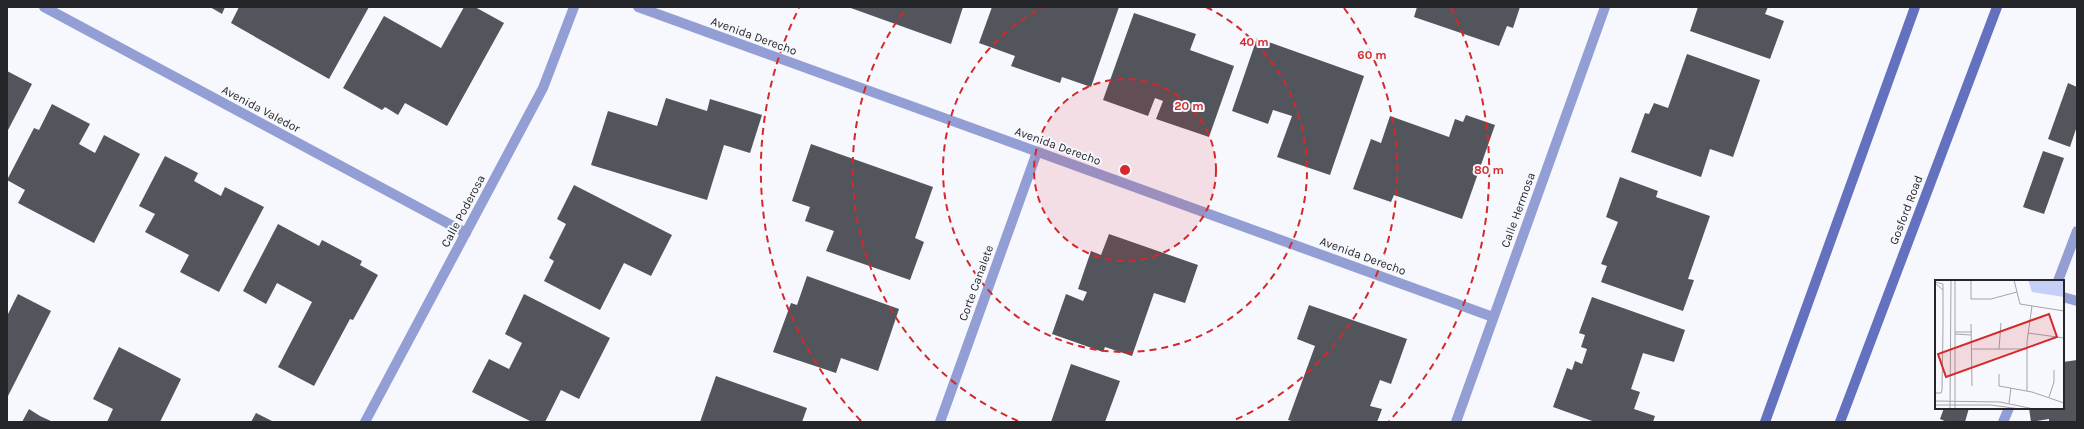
<svg xmlns="http://www.w3.org/2000/svg" width="2084" height="429" viewBox="0 0 2084 429" font-family="Karla,sans-serif">
	<style>
		.building { fill: #53555d }
		.lines { fill: none; stroke-linecap: round; stroke-linejoin: round }
		.lane { stroke: #939ed4; stroke-width: 10 }
		.street { stroke: #939ed4; stroke-width: 10 }
		.secondary { stroke: #6471bf; stroke-width: 10 }
		.ring { fill: none; stroke: #d62828; stroke-width: 2; stroke-dasharray: 7 5 }
		.labels { text-anchor: middle; stroke-width: 4; stroke-linejoin: round; paint-order: stroke }
		.street-label { font-size: 12px; fill: #252629; stroke: #f6f8fe }
		.inset-road { fill: none; stroke: #a2a4a9; stroke-width: 1 }
		.view { fill: #d62828; fill-opacity: 0.15; stroke: #d62828; stroke-width: 2 }
		.inset-edge { fill: none; stroke: #252629; stroke-width: 2 }
		.centre { fill: #d62828; stroke: #f6f8fe; stroke-width: 2 }
		.ring-label { font-size: 12px; text-anchor: middle; font-weight: bold; fill: #d62828; stroke: #f6f8fe; stroke-width: 4; stroke-linejoin: round; paint-order: stroke }
	</style>
	<rect width="100%" height="100%" fill="#f6f8fe"/>
	<g class="building">
		<polygon points="210,7 225,7 222,14"/>
		<polygon points="239,7 369,7 329,79 231,23"/>
		<polygon points="464,7 475,7 504,23 447,126 405,103 398,115 385,107 382,110 343,88 384,16 441,48"/>
		<polygon points="848,7 963,7 951,44"/>
		<polygon points="992,7 1119,7 1091,87 1062,77 1060,83 1011,66 1015,56 979,43"/>
		<polygon points="1417,7 1520,7 1513,28 1507,26 1499,46 1414,17"/>
		<polygon points="1698,7 1768,7 1765,14 1784,21 1770,59 1690,31"/>
		<polygon points="1134,13 1196,34 1190,50 1234,66 1209,137 1156,119 1163,101 1155,98 1148,116 1103,100"/>
		<polygon points="1257,38 1364,76 1330,175 1277,157 1292,116 1273,110 1268,124 1232,111"/>
		<polygon points="1687,54 1760,80 1733,157 1710,149 1701,177 1631,152 1645,113 1649,114 1654,103 1668,108"/>
		<polygon points="7,71 32,84 7,132"/>
		<polygon points="2068,83 2077,87 2077,126 2070,147 2048,139"/>
		<polygon points="666,98 707,111 710,99 762,115 750,153 724,145 707,200 591,165 608,111 657,126"/>
		<polygon points="52,104 90,124 79,144 95,153 104,135 140,154 94,243 18,203 25,190 7,180 34,128 39,130"/>
		<polygon points="1466,115 1495,125 1462,219 1394,195 1391,202 1353,189 1371,139 1381,143 1390,116 1449,137 1455,119 1463,122"/>
		<polygon points="811,144 933,187 915,238 924,242 910,280 826,251 834,231 805,221 810,207 792,201"/>
		<polygon points="2043,151 2064,158 2044,214 2023,207"/>
		<polygon points="165,156 198,173 194,181 221,196 225,187 264,207 219,292 180,272 189,255 145,232 155,214 139,206"/>
		<polygon points="1620,177 1658,191 1656,197 1710,216 1688,279 1694,280 1683,311 1601,282 1607,266 1601,264 1618,222 1606,217"/>
		<polygon points="574,185 672,235 651,276 624,263 600,310 544,281 554,261 549,258 566,224 557,219"/>
		<polygon points="278,224 319,246 322,240 362,261 360,265 378,275 353,320 350,319 314,386 278,367 312,302 277,283 266,304 243,291"/>
		<polygon points="1109,234 1198,265 1185,303 1154,293 1132,356 1105,347 1103,352 1052,334 1066,294 1083,301 1087,292 1078,289 1091,251 1101,255"/>
		<polygon points="807,276 899,309 878,371 841,358 836,373 773,352 791,303 797,305"/>
		<polygon points="18,294 51,311 7,398 7,316"/>
		<polygon points="524,294 610,338 579,399 561,390 545,422 532,422 472,392 489,359 509,369 522,343 505,334"/>
		<polygon points="1592,297 1685,330 1674,362 1643,353 1631,389 1640,392 1634,409 1655,416 1653,422 1595,422 1553,407 1567,368 1572,370 1575,361 1582,364 1587,349 1581,347 1585,335 1579,333"/>
		<polygon points="1309,305 1407,339 1391,384 1380,380 1370,406 1382,409 1377,422 1295,422 1288,420 1315,346 1297,339"/>
		<polygon points="119,347 181,379 160,422 107,422 113,409 93,399"/>
		<polygon points="2077,360 2077,422 2049,422 2049,419 2031,422 2029,408 2063,408 2063,362"/>
		<polygon points="1071,364 1120,381 1105,422 1051,422"/>
		<polygon points="716,376 807,408 802,422 700,422"/>
		<polygon points="1944,408 1969,408 1965,422 1947,422 1940,419"/>
		<polygon points="29,409 40,416 53,422 22,422"/>
		<polygon points="256,413 274,422 251,422"/>
	</g>
	<g class="lines">
		<g class="lane">
			<polyline points="2058,281 2077,231"/>
			<polyline points="2063,297 2077,301"/>
			<polyline points="2003,422 2009,408"/>
		</g>
		<g class="street">
			<polyline points="44,7 466,233"/>
			<polyline points="638,7 1493,317"/>
			<polyline points="365,422 543,88 574,7"/>
			<polyline points="940,422 1037,152"/>
			<polyline points="1456,422 1605,7"/>
		</g>
		<g class="secondary">
			<polyline points="1765,422 1915,7"/>
			<polyline points="1840,422 1997,7"/>
		</g>
	</g>
	<circle cx="1125" cy="170" r="91" fill="#d62828" fill-opacity=".12"/>
	<g class="ring">
		<circle cx="1125" cy="170" r="91"/>
		<path d="M1206 7A182 182 0 1 1 1044 7"/>
		<path d="M1018 421A273 273 0 0 1 906 8M1344 8A273 273 0 0 1 1232 421"/>
		<path d="M861 421A364 364 0 0 1 799 8M1451 8A364 364 0 0 1 1389 421"/>
	</g>
	<g class="labels">
		<g class="street-label">
			<text transform="translate(754 36) rotate(20)" y="4">Avenida Derecho</text>
			<text transform="translate(261 109) rotate(28)" y="4">Avenida Valedor</text>
			<text transform="translate(1058 146) rotate(20)" y="4">Avenida Derecho</text>
			<text transform="translate(1518 210) rotate(-70)" y="4">Calle Hermosa</text>
			<text transform="translate(1906 210) rotate(-69)" y="4">Gosford Road</text>
			<text transform="translate(463 211) rotate(-62)" y="4">Calle Poderosa</text>
			<text transform="translate(1363 256) rotate(20)" y="4">Avenida Derecho</text>
			<text transform="translate(976 283) rotate(-70)" y="4">Corte Canalete</text>
		</g>
	</g>
	<g transform="translate(1935 280)">
		<rect width="129" height="129" fill="#f6f8fe"/>
		<path d="M93 0H129V17L97 12Z" fill="#c6cff8"/>
		<path class="inset-road" d="M20 0V129M36 0V19H56L82 12M79 0 85 24 129 31M0 2 8 4V10M0 3 8 10V47L7 110 6 113H0M36 44 37 106M20 52H37M93 53 129 58M20 54 36 55M37 69H92M64 69 66 43M64 94V106L97 112 129 123M92 111V62L97 26M114 117 119 102V90M0 121 65 122 99 129M74 123 76 108M0 125H56L85 129M15 129 16 0"/>
		<path class="view" d="M114 34 122 57 11 97 3 74Z"/>
		<rect width="129" height="129" class="inset-edge"/>
	</g>
	<circle cx="1125" cy="170" r="6" class="centre"/>
	<g class="ring-label">
		<text x="1254" y="46">40 m</text>
		<text x="1372" y="59">60 m</text>
		<text x="1189" y="110">20 m</text>
		<text x="1489" y="174">80 m</text>
	</g>
	<rect width="2084" height="429" fill="none" stroke="#252629" stroke-width="16"/>
</svg>
